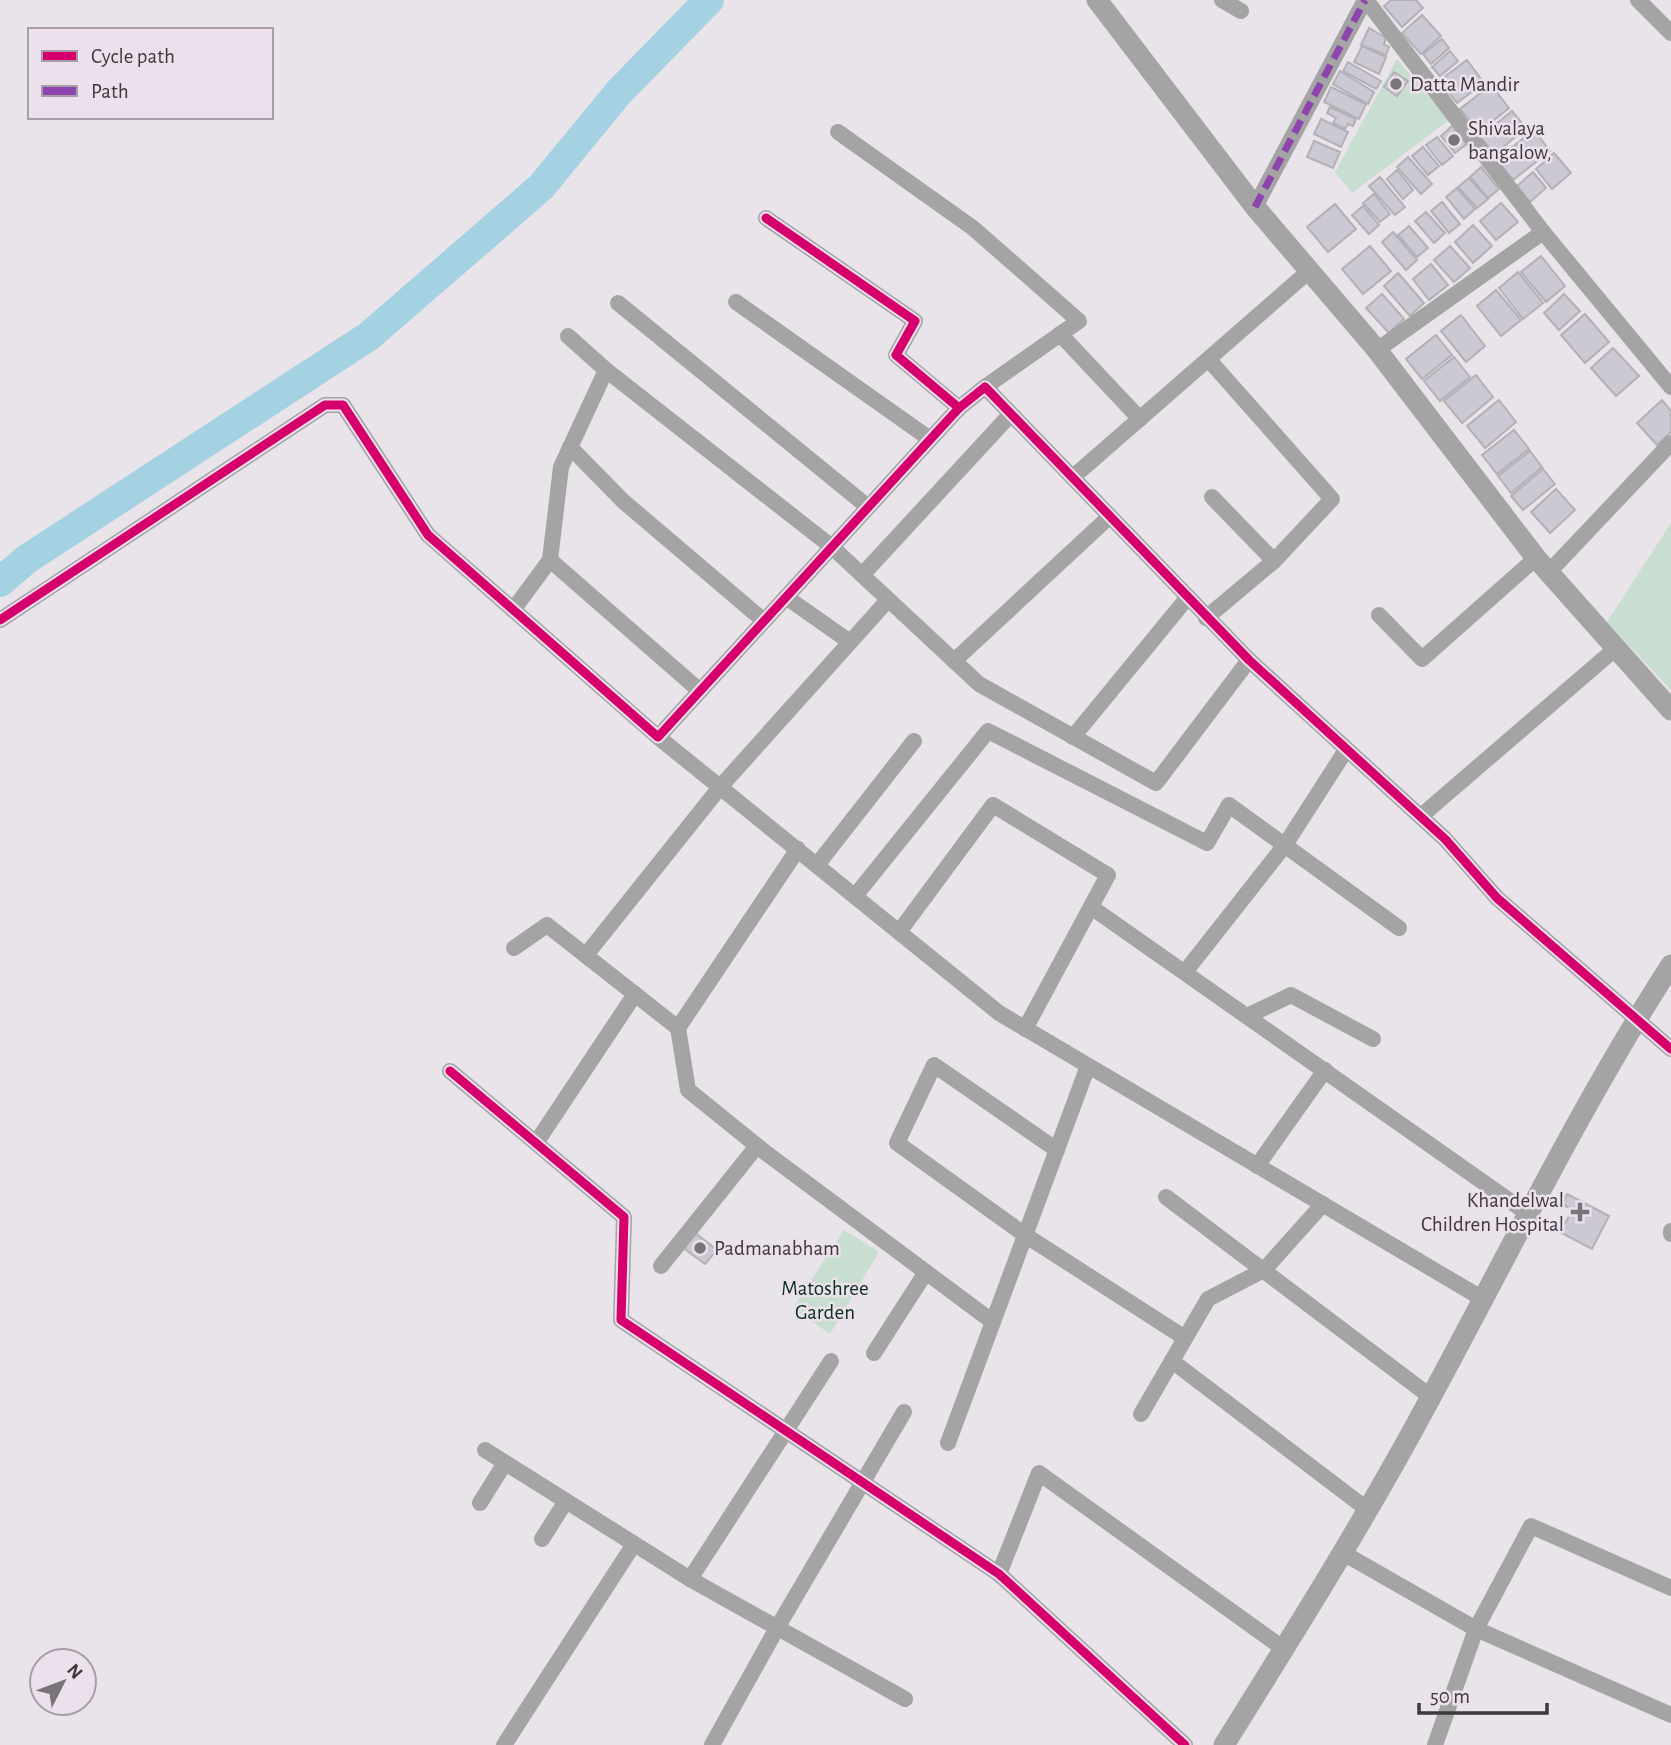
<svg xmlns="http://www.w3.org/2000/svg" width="1671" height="1745" viewBox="0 0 1671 1745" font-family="'Alegreya Sans',sans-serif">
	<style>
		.green { fill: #c7ded0 }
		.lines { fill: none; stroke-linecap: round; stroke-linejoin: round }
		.river { stroke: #a5d2e2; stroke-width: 30 }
		.building { fill: #ccc8d4; stroke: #b4b1b6; stroke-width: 2 }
		.minor { stroke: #a5a4a5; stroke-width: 16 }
		.tertiary { stroke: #a5a4a5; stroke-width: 21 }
		.quiet { stroke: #8e44ad; stroke-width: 7; stroke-dasharray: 14 7; stroke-linecap: butt }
		.cycleway-casing { stroke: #ece0ed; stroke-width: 13 }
		.cycleway { stroke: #d6006c; stroke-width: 9 }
		.poi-dot { fill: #79747a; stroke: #ece0ed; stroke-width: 2.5 }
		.labels { text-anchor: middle; stroke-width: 5; stroke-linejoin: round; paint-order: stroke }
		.poi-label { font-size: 21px; fill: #3d393d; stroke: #ece0ed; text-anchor: start }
		.park-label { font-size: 21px; fill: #07321b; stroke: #ece0ed }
	</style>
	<rect width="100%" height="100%" fill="#e9e3ea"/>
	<g class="green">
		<polygon points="1397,59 1449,120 1352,193 1335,172"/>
		<polygon points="1671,523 1671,690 1607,622"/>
		<polygon points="844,1230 879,1252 830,1334 793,1308"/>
	</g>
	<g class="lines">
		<polyline class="river" points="0,582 27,559 369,336 541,187 619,92 709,0"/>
	</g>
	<g class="building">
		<polygon points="1391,0 1416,0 1423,8 1402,27 1384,6"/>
		<polygon points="1422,15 1441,36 1421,54 1402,33"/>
		<polygon points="1369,28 1386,38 1384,44 1389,47 1386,55 1361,45"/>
		<polygon points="1442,39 1449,48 1431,64 1423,54"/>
		<polygon points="1362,46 1386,57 1379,74 1354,62"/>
		<polygon points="1450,51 1458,61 1440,76 1432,67"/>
		<polygon points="1467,60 1484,83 1457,103 1439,81"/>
		<polygon points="1348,62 1381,81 1376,89 1343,71"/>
		<polygon points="1340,71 1374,92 1368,104 1333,84"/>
		<polygon points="1394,72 1408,81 1397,96 1384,87"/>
		<polygon points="1491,85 1509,108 1479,132 1460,109"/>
		<polygon points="1331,87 1366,104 1359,119 1324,102"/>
		<polygon points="1330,107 1356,119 1353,126 1348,124 1345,129 1333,123 1336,118 1327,113"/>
		<polygon points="1512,111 1526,128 1495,154 1480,137"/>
		<polygon points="1321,119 1348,132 1341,147 1314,134"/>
		<polygon points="1452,126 1467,144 1455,153 1441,136"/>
		<polygon points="1534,130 1550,151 1513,180 1496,160"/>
		<polygon points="1437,137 1453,156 1442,165 1426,145"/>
		<polygon points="1314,141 1340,152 1333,168 1307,157"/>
		<polygon points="1423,147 1439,166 1428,175 1412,156"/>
		<polygon points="1554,153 1571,173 1552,189 1536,169"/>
		<polygon points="1408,157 1432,184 1421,194 1397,167"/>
		<polygon points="1481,167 1499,189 1488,198 1470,177"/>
		<polygon points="1397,170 1413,190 1403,199 1387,179"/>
		<polygon points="1533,172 1546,188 1530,202 1517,186"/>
		<polygon points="1380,177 1405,207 1395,215 1369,186"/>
		<polygon points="1469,178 1488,199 1477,208 1458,187"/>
		<polygon points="1457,188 1475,209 1464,219 1446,197"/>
		<polygon points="1374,194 1390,214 1380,222 1363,203"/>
		<polygon points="1442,202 1460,224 1449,233 1431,211"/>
		<polygon points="1501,203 1518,222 1496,240 1480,221"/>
		<polygon points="1335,204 1356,229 1328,252 1307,227"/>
		<polygon points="1363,206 1379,225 1369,234 1352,215"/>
		<polygon points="1426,212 1445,233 1434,243 1415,221"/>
		<polygon points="1473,225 1492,246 1473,263 1455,242"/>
		<polygon points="1409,226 1428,248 1417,257 1398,235"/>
		<polygon points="1393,232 1417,260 1406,270 1382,242"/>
		<polygon points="1370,246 1391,271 1363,294 1342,269"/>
		<polygon points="1450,246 1470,268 1454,282 1434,260"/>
		<polygon points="1541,256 1565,286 1546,302 1521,272"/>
		<polygon points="1431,264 1448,285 1429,300 1413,279"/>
		<polygon points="1518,272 1543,303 1523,319 1499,288"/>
		<polygon points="1398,273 1424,303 1410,316 1384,286"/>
		<polygon points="1496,290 1521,320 1501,336 1477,306"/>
		<polygon points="1382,294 1404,319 1389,333 1366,308"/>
		<polygon points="1564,294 1580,311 1559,330 1544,313"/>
		<polygon points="1585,314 1609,342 1585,363 1561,335"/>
		<polygon points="1461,315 1485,346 1466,362 1441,331"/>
		<polygon points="1436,335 1452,355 1422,379 1406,359"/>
		<polygon points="1613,348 1639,376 1616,396 1591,368"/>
		<polygon points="1454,357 1470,377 1440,401 1424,381"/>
		<polygon points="1476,375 1493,397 1462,423 1444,401"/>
		<polygon points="1499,400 1516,422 1485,448 1467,426"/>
		<polygon points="1662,400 1671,411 1671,432 1657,445 1637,423"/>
		<polygon points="1514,430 1529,449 1497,474 1482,455"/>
		<polygon points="1530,451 1542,467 1511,493 1498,476"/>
		<polygon points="1543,469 1555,484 1523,510 1511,496"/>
		<polygon points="1556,489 1575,510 1550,533 1531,512"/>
		<polygon points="1567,1194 1609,1216 1592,1249 1556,1230 1561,1221 1565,1223 1573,1210 1562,1204"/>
		<polygon points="694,1232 717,1250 705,1264 682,1247"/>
	</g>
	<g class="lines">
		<g class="minor">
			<polyline points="1222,0 1241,11"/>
			<polyline points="1366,0 1543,232 1671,387"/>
			<polyline points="1638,0 1671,33"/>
			<polyline points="838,132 973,228 1079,321 985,387"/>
			<polyline points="1255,207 1365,0"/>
			<polyline points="766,218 915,321 896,355 959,408 985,387 1249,660 1445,839 1497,898 1671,1049"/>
			<polyline points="736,302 930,439"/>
			<polyline points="618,303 868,507"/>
			<polyline points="1060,334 1140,419"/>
			<polyline points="568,336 606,370 832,547 979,684 1156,783 1249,660"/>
			<polyline points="1377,350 1543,232"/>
			<polyline points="570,447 623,501 764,621"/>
			<polyline points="1073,477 1309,271"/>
			<polyline points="1212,497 1274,561"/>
			<polyline points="550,560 700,691"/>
			<polyline points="1549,572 1671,443"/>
			<polyline points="863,574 1010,415"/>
			<polyline points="786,597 850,642"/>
			<polyline points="513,610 550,560 561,467 606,370"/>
			<polyline points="1379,615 1422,659 1536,558"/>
			<polyline points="1206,618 1274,561 1332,499 1209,360"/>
			<polyline points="0,620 325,405 343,405 428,535 658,737 959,408"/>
			<polyline points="954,661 1108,518"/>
			<polyline points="658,737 999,1013 1483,1299"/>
			<polyline points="1073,737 1188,597"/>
			<polyline points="1421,816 1615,649"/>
			<polyline points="817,865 914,741"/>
			<polyline points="855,896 988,731 1207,843 1229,805 1399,928"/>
			<polyline points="1091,907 1527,1213"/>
			<polyline points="899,932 993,805 1108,875 1025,1029"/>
			<polyline points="514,948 547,925 678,1028 688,1090 766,1153 993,1322"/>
			<polyline points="586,955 721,786 888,600"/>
			<polyline points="1185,972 1285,845 1346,750"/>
			<polyline points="1247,1016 1291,995 1373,1039"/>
			<polyline points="678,1028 798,849"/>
			<polyline points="450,1071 624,1217 621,1320 999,1574 1185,1745"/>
			<polyline points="536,1143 635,994"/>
			<polyline points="1057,1150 934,1065 897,1143 1025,1235 1185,1338"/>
			<polyline points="1257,1166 1325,1070"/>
			<polyline points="1166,1197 1431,1397"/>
			<polyline points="1671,1231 1671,1234"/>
			<polyline points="661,1266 757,1146"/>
			<polyline points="874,1353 926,1272"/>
			<polyline points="1172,1361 1368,1510"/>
			<polyline points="1141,1414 1208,1299 1264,1270 1323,1204"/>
			<polyline points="948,1443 1088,1066"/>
			<polyline points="485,1450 690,1579 905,1699"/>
			<polyline points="480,1503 505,1463"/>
			<polyline points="542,1539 566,1501"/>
			<polyline points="1343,1553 1476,1629 1671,1715"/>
			<polyline points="999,1574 1039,1473 1284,1649"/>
			<polyline points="690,1579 831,1361"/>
			<polyline points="504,1745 634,1544"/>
			<polyline points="712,1745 777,1628 904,1412"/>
			<polyline points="1435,1745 1476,1629 1531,1526 1671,1588"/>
		</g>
		<g class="tertiary">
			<polyline points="1097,0 1255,207 1377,350 1536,558 1671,710"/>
			<path d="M1224 1745C1296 1630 1368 1515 1432 1395 1510 1251 1582 1103 1671 965"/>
		</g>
		<polyline class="quiet" points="1255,207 1365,0"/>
		<g class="cycleway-casing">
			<g id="cycleway">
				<polyline points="766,218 915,321 896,355 959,408 985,387 1249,660 1445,839 1497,898 1671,1049"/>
				<polyline points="0,620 325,405 343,405 428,535 658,737 959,408"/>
				<polyline points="450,1071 624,1217 621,1320 999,1574 1185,1745"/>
			</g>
		</g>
		<use href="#cycleway" class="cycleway"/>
	</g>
	<g class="poi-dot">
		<circle cx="1396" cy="84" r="7"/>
		<circle cx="1454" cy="140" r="7"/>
		<path d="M1576.5 1201.5h7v7h7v7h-7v7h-7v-7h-7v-7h7z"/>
		<circle cx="700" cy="1248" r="7"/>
	</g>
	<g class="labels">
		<g class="poi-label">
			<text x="1410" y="91">Datta Mandir</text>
			<text x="1468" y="135">Shivalaya<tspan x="1468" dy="24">bangalow,</tspan></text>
			<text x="1564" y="1207" text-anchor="end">Khandelwal<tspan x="1564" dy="24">Children Hospital</tspan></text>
			<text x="714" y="1255">Padmanabham</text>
		</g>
		<g class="park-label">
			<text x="825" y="1295">Matoshree<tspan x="825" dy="24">Garden</tspan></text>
		</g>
	</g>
	<rect x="28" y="28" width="245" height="91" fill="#ece0ed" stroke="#a69da7" stroke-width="2"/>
	<rect x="42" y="51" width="35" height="10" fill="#d6006c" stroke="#a69da7" stroke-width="2"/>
	<text x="91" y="63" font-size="21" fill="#3d393d">Cycle path</text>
	<rect x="42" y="86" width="35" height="10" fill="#8e44ad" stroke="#a69da7" stroke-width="2"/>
	<text x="91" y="98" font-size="21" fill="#3d393d">Path</text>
	<g transform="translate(63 1682) rotate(48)"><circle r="33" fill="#ece0ed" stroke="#a69da7" stroke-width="2"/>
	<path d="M0-5L12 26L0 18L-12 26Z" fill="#79747a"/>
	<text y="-10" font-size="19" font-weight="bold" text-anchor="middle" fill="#3d393d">N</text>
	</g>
	<path d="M1419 1703v10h128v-10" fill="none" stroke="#3d393d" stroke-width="3.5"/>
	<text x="1430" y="1703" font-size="21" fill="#3d393d" stroke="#ece0ed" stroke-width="5" paint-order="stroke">50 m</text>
</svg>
